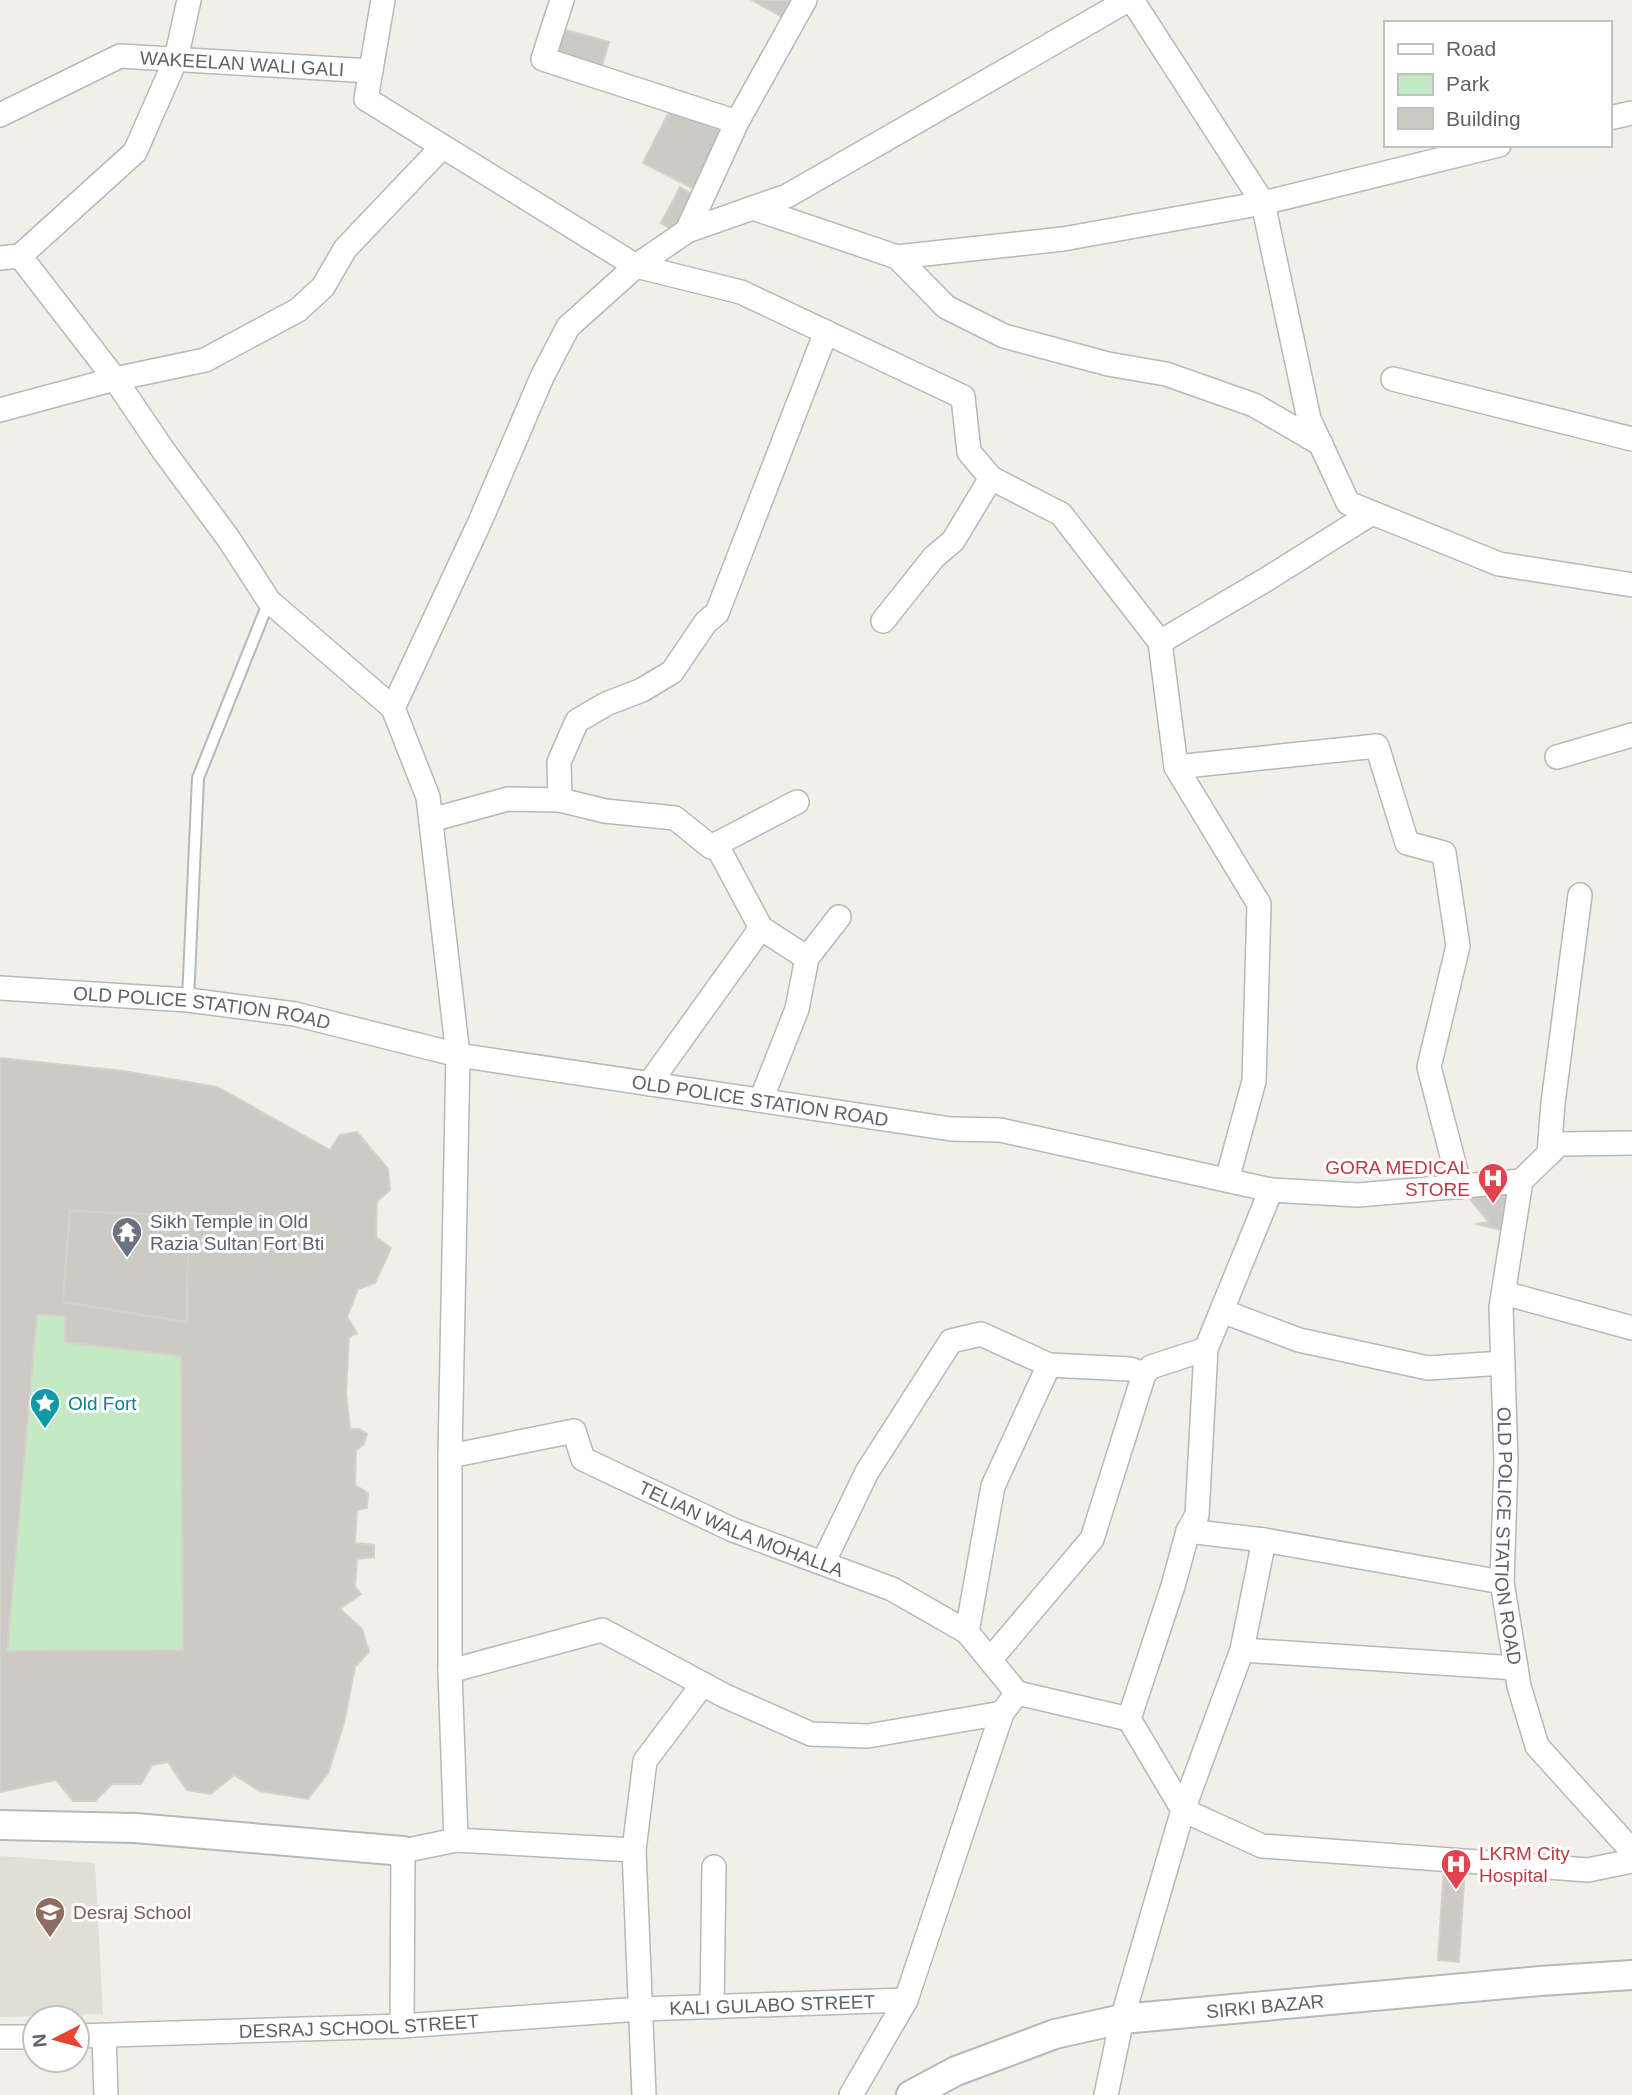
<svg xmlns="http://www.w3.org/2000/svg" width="1632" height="2095" viewBox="0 0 1632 2095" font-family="Arial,sans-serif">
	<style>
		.education { fill: #e1ded6 }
		.green { fill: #c5e8c5 }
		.building { fill: #cccac5; stroke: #d6d1c6; stroke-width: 2; fill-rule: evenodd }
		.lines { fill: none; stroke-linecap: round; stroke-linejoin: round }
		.service-casing { stroke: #b5b8bc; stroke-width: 14 }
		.minor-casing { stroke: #b5b8bc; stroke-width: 26 }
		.tertiary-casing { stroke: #b5b8bc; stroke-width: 32 }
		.service { stroke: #fff; stroke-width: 10 }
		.minor { stroke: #fff; stroke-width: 23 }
		.tertiary { stroke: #fff; stroke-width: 28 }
		.labels { text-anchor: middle; stroke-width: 6; stroke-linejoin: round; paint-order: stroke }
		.street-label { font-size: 19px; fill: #5f6368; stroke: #fff }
		.health-label { font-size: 19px; fill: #be3a42; stroke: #fff; text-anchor: end }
		.worship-label { font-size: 19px; fill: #5b616d; stroke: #fff; text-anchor: start }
		.culture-label { font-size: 19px; fill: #0d838f; stroke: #fff; text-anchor: start }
		.education-label { font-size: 19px; fill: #785e54; stroke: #fff; text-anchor: start }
	</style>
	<rect width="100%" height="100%" fill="#f1efe8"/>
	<polygon class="education" points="0,1856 95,1863 103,2014 0,2017"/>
	<polygon class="green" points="37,1314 65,1316 65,1342 181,1356 183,1650 7,1651"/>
	<g class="building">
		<polygon points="752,0 799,0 787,20"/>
		<polygon points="562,29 609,42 598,79 552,66"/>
		<polygon points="672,106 727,134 698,191 643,163"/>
		<polygon points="680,187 697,197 678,233 661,223"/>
		<path d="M0 1058 123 1071 217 1087 330 1150 340 1135 357 1132 388 1169 390 1190 377 1201 376 1237 391 1248 375 1283 358 1289 347 1317 357 1333 349 1337 346 1392 350 1429H359L367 1434 364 1444 356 1451 355 1485 368 1493 367 1508 357 1510 355 1543 374 1545V1557L357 1559 355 1586 361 1594 340 1609 362 1629 369 1652 355 1667 344 1723 328 1773 308 1799 260 1791 234 1775 211 1794 187 1790 168 1762 152 1765 141 1784H112L95 1801H73L56 1780 0 1792ZM70 1211 188 1216 187 1322 63 1302ZM37 1314 65 1316V1342L181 1356 183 1650 7 1651Z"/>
		<polygon points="1510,1182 1513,1232 1475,1224 1489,1222 1460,1187"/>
		<polygon points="70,1211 188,1216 187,1322 63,1302"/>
		<polygon points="1444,1866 1465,1867 1459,1962 1438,1960"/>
	</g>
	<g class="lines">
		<g class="service-casing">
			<polyline id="service" points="188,1000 198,778 269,601"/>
		</g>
		<g class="minor-casing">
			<g id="minor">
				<polyline points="383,0 366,99 636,266 741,292 963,397 969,452 991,478 1061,514 1160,642 1176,767 1259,904 1254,1081 1227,1180"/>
				<polyline points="562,0 543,59 737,122"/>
				<polyline points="1132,0 1263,203 1309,419 1348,503 1499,564 1632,585"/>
				<path id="s1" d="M0 115 120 56 371 71"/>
				<polyline points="1609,118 1632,113"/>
				<polyline points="753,208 897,257 1063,239 1263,203 1499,145"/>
				<polyline points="687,231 737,122 805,0"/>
				<polyline points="20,256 135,152 176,59 189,0"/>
				<polyline points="897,257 946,307 1004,336 1108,364 1166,374 1254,405 1321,444"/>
				<polyline points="0,258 20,256 115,379 163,450 228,538 269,601 393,708"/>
				<polyline points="1393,379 1632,439"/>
				<polyline points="0,410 115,379 205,360 298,310 323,287 345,249 442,147"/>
				<polyline points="883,621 934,557 953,541 991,478"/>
				<polyline points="1160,642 1267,579 1372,513"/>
				<polyline points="1557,757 1632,735"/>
				<polyline points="1176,767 1377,746 1407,843 1444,853 1458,946 1429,1067 1460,1187"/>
				<polyline points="560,800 559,762 577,721 606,704 642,690 672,672 706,622 717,613 826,332"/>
				<polyline points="431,820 508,799 560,800 605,811 675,818 711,847 797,802"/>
				<polyline points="716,844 761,928"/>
				<path id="s2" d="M0 988 188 1000 295 1014 458 1055 951 1129 1000 1130 1271 1190 1358 1195 1521 1181"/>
				<polyline points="649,1084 761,928 807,958"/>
				<polyline points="761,1100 797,1009 807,958 839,917"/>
				<path id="s3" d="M1632 1143 1559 1144 1521 1181 1501 1307 1506 1461 1502 1582 1519 1686 1537 1746 1632 1851"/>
				<polyline points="1549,1154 1553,1103 1580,895"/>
				<polyline points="1504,1293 1632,1328"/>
				<polyline points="1222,1311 1299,1340 1428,1368 1503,1363"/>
				<path id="s4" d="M450 1456 574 1431 583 1459 733 1530 892 1589 967 1632 1017 1693"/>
				<polyline points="1188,1531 1264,1540 1502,1582"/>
				<polyline points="823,1563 867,1472 951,1341 981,1334 1049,1365 1130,1369 1144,1374 1151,1367 1206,1349"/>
				<polyline points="967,1632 993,1486 1049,1365"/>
				<polyline points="1242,1650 1516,1668"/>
				<polyline points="990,1660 1092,1539 1144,1374"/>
				<polyline points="450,1671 602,1630 725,1696 811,1734 868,1736 1002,1713"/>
				<polyline points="1129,1719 1183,1810 1262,1846 1588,1870 1632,1861"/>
				<polyline points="456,1840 450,1671 450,1456 458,1055 428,797 393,708 479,524 542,377 568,327 636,266 687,231 787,196 1128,0"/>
				<polyline points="634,1850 645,1761 703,1684"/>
				<polyline points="712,2007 714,1867"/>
				<polyline points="402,2026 403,1851 456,1840 634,1850 644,2095"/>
				<path id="s5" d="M77 2036 402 2026 640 2009 906 2000"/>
				<polyline points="104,2036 106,2095"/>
				<polyline points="0,2037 35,2037"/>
				<polyline points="851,2095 906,2000 1002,1713 1017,1693 1129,1719 1173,1586 1188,1531 1197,1515 1206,1349 1271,1190"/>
				<polyline points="1106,2095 1122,2019 1183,1810 1242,1650 1264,1540"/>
			</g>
		</g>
		<g class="tertiary-casing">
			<g id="tertiary">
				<polyline points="0,1825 135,1828 403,1851"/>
				<path id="s6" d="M911 2095 956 2071 1055 2034 1122 2019 1540 1981 1632 1975"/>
			</g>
		</g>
		<use href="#service" class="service"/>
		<use href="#minor" class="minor"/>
		<use href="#tertiary" class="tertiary"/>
	</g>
	<defs>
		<g id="hospital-pin" transform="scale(1.575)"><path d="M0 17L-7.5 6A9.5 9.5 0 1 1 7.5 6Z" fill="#e0444e" stroke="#fff"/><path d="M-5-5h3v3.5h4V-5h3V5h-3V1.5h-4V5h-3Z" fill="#fff"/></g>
		<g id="temple-pin" transform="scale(1.575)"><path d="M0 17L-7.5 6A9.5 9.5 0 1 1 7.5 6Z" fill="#6b7280" stroke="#fff"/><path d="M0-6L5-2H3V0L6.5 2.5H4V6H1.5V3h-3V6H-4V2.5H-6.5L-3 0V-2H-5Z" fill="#fff"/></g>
		<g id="sight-pin" transform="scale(1.575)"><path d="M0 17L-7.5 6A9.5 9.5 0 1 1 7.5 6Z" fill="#0f9aa8" stroke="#fff"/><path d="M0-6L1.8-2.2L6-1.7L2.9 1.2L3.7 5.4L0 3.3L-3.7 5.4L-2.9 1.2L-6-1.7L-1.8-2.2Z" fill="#fff"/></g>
		<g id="school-pin" transform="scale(1.575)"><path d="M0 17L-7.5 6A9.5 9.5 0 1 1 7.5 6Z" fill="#8d6e63" stroke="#fff"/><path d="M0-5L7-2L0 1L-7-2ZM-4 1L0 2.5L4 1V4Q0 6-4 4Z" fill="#fff"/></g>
	</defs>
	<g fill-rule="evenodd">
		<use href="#hospital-pin" x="1493" y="1178"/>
		<use href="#temple-pin" x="127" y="1232"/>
		<use href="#sight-pin" x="45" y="1403"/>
		<use href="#hospital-pin" x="1456" y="1864"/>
		<use href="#school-pin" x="50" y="1912"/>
	</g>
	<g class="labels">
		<g class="street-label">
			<text dy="7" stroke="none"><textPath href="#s1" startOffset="256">WAKEELAN WALI GALI</textPath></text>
			<text dy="7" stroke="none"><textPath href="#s2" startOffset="203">OLD POLICE STATION ROAD</textPath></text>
			<text dy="7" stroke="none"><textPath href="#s2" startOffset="770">OLD POLICE STATION ROAD</textPath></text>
			<text dy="7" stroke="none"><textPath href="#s4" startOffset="329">TELIAN WALA MOHALLA</textPath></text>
			<text dy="7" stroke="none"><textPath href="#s3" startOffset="483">OLD POLICE STATION ROAD</textPath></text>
			<text dy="7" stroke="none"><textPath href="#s5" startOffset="696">KALI GULABO STREET</textPath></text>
			<text dy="7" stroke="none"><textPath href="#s6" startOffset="369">SIRKI BAZAR</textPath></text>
			<text dy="7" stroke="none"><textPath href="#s5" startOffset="282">DESRAJ SCHOOL STREET</textPath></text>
		</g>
		<g class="health-label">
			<text x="1470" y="1174">GORA MEDICAL<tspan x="1470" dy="22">STORE</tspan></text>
			<text x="1479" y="1860" text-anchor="start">LKRM City<tspan x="1479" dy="22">Hospital</tspan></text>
		</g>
		<g class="worship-label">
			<text x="150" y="1228">Sikh Temple in Old<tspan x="150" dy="22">Razia Sultan Fort Bti</tspan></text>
		</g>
		<g class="culture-label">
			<text x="68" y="1410">Old Fort</text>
		</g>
		<g class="education-label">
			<text x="73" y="1919">Desraj School</text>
		</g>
	</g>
	<rect x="1384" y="21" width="228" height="126" fill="#ffffff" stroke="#bfc1c3" stroke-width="2"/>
	<rect x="1398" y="44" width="35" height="10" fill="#ffffff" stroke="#bfc1c3" stroke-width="2"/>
	<text x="1446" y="56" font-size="21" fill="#5f6368">Road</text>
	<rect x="1398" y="74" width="35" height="21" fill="#c5e8c5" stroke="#bfc1c3" stroke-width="2"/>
	<text x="1446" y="91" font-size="21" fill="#5f6368">Park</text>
	<rect x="1398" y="108" width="35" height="21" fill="#cccac5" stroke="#bfc1c3" stroke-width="2"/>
	<text x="1446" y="126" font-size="21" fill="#5f6368">Building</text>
	<g transform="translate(56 2039) rotate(264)"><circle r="33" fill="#ffffff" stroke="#bfc1c3" stroke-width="2"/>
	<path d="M0-5L12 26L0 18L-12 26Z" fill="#ea4335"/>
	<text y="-10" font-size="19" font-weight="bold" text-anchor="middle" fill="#5f6368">N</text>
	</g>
</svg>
